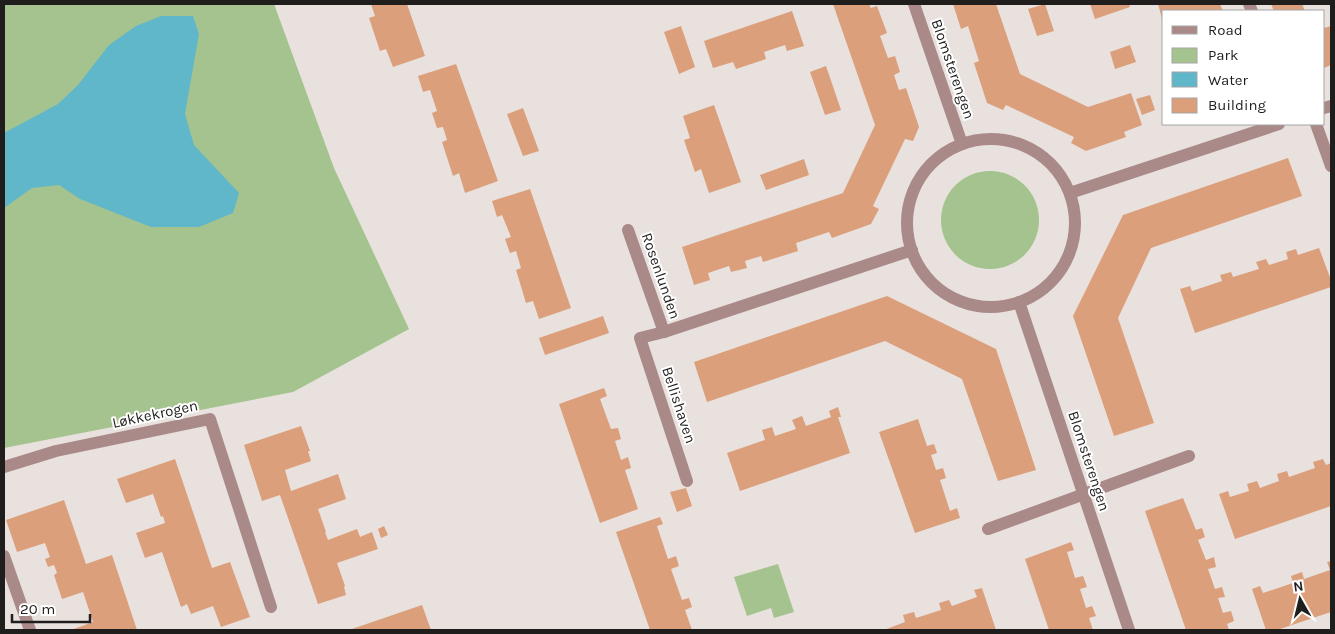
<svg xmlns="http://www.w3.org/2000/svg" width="1335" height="634" viewBox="0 0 1335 634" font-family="Karla,sans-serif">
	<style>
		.green { fill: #a5c38e }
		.water { fill: #60b7ca }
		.building { fill: #dc9f7b }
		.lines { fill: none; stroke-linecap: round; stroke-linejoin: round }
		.minor { stroke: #aa8989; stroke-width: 12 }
		.labels { text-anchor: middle; stroke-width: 4; stroke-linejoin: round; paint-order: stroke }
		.street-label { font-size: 15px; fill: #201e1d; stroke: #fff }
	</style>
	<rect width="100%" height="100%" fill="#e8e1de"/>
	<g class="green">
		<polygon points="4,4 274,4 334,168 409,329 293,392 4,448"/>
		<circle cx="990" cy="220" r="49"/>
		<polygon points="778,564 794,612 774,618 771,608 747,616 734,577"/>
	</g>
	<polygon class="water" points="161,16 193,16 199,34 185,114 194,145 239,193 233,213 199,227 151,227 80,199 59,185 32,188 4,208 4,133 58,104 78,85 109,45 136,26"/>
	<g class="building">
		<polygon points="371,4 407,4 425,56 393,67 386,49 380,51 369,18 375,16"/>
		<polygon points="833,4 869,4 871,8 877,6 887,33 880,36 888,58 895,56 900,72 894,75 899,90 906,88 919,127 913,141 905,139 873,206 879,209 871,224 832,238 829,232 796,243 798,251 763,262 761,256 745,261 747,268 731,272 729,266 708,273 710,280 694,285 682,247 843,193 875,125"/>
		<polygon points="953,4 996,4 1020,74 1088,107 1131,93 1142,125 1124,132 1126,137 1086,151 1071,143 1074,137 1006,105 1003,110 987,103 974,63 979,61 968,26 961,29"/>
		<polygon points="1045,4 1054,31 1037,36 1028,9"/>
		<polygon points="1090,4 1129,4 1130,7 1095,19"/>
		<polygon points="1158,4 1220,4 1223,11 1164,11 1163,22"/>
		<polygon points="1271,4 1302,4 1305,11 1274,11"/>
		<polygon points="792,11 804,46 787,51 785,45 764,52 766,59 736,69 733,62 713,68 704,41"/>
		<polygon points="681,26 695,67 679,74 664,32"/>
		<polygon points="1331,26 1331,65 1324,68 1324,28"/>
		<polygon points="1130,45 1136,62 1115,69 1110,52"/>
		<polygon points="456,64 498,181 465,193 459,173 453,176 442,142 447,140 443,127 437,128 432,113 437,111 430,90 423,92 418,76"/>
		<polygon points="826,66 841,110 825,115 810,72"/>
		<polygon points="1150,95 1155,110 1142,115 1136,99"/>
		<polygon points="714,105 741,182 709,193 701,169 695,172 684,140 690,138 683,116"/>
		<polygon points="523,108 539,151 523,156 507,114"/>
		<polygon points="1288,158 1302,196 1151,248 1118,318 1154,423 1114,436 1073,316 1123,215"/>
		<polygon points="804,159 809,175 766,190 760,175"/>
		<polygon points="530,189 571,308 539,319 533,301 526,303 516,270 521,268 516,251 510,253 505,239 511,237 502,215 497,217 492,201"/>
		<polygon points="1319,248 1331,280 1331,287 1195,333 1180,289 1190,286 1192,291 1222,281 1220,275 1231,272 1233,277 1259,269 1256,262 1266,259 1269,265 1288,259 1286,252 1296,249 1298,255"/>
		<polygon points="887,296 996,349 1036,470 998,481 962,379 885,341 707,402 694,362"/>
		<polygon points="603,316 609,333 545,355 539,338"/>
		<polygon points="604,388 607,396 600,399 611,429 618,428 621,439 615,441 621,460 628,457 631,468 625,470 638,509 600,523 559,404"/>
		<polygon points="838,407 841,417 838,417 850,453 740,491 727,453 765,440 762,430 772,427 775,436 796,429 792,420 802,416 806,426 831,417 829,411"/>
		<polygon points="918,419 927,446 934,444 937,453 931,455 936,470 943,468 946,478 940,480 950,511 957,508 960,518 915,533 879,432"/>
		<polygon points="301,426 310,451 308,451 311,461 285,470 291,491 338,474 346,499 318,509 326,532 325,532 328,540 357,529 360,537 372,532 378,549 337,563 345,586 344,587 346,595 318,604 280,495 262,501 244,445"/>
		<polygon points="175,459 212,568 230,562 250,617 221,627 213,606 191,614 187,604 181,607 162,552 145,558 136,533 165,523 163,516 161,517 153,494 126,503 117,479"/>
		<polygon points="1323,459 1326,465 1331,463 1331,506 1235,539 1219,494 1228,491 1230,497 1249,491 1247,484 1257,481 1260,488 1279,481 1277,474 1287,471 1289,477 1315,468 1313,462"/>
		<polygon points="686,488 692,506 677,512 670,492"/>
		<polygon points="1183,498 1196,530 1202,528 1205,537 1198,540 1206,560 1214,557 1216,567 1208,569 1215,589 1222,587 1225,597 1218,598 1223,613 1231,611 1234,621 1227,624 1229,630 1186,630 1145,511"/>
		<polygon points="64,500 86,564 112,555 137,630 71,630 93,622 83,592 62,599 54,575 57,573 54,565 48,567 45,559 50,557 45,543 17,552 6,520"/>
		<polygon points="660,517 663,524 657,526 668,559 676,556 679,566 671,569 682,600 689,598 692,607 685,610 692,630 650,630 616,532"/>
		<polygon points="384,526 388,535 381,538 378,529"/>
		<polygon points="1071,542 1074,550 1067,552 1075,578 1083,576 1087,587 1080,589 1086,608 1092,606 1096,616 1089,618 1093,630 1049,630 1025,559"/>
		<polygon points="1331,561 1331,612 1277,630 1266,630 1252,589 1260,586 1263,593 1293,583 1291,576 1302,572 1304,579 1330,570 1327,562"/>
		<polygon points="982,588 996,630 884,630 905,622 903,615 914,612 916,618 941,610 939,603 949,600 952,606 977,597 974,590"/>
		<polygon points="422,605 431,630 349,630"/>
	</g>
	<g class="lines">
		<g class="minor">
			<polyline points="914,4 962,144"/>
			<polyline points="1249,4 1252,11"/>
			<polyline points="1324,108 1331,106"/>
			<polyline points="1316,124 1331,166"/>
			<circle cx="991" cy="223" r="84"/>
			<polyline points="1070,193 1279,124"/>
			<polyline points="628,230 664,332"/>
			<polyline points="1019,302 1129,630"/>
			<polyline points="4,467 56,451 210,419 271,607"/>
			<polyline points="687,481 640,338 664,332 912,250"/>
			<polyline points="988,529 1189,456"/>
			<polyline points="4,556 30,630"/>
		</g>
	</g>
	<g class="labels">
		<g class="street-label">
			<text transform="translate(953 69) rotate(71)" y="5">Blomsterengen</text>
			<text transform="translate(661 276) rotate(71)" y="5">Rosenlunden</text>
			<text transform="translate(679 405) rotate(72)" y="5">Bellishaven</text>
			<text transform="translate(155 414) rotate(-12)" y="5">Løkkekrogen</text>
			<text transform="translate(1089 461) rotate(72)" y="5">Blomsterengen</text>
		</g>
	</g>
	<rect width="1335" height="634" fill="none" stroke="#201e1d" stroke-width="10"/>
	<rect x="1162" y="10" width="162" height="115" fill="#ffffff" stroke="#a6a5a5"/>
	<rect x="1172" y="26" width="25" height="8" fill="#aa8989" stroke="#a6a5a5"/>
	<text x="1208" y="35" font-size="15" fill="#201e1d">Road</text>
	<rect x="1172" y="48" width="25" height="15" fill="#a5c38e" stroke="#a6a5a5"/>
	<text x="1208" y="60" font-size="15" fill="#201e1d">Park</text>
	<rect x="1172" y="72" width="25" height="15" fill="#60b7ca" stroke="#a6a5a5"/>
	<text x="1208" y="85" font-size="15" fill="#201e1d">Water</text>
	<rect x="1172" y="98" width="25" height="15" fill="#dc9f7b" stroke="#a6a5a5"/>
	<text x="1208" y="110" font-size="15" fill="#201e1d">Building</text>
	<g transform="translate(1300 599) rotate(352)" stroke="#ffffff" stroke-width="4" paint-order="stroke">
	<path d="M0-4L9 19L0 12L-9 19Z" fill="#201e1d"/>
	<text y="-8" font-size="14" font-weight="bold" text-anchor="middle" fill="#201e1d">N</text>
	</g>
	<path d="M12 614v8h78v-8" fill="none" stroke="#201e1d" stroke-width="2.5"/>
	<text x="20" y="614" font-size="15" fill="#201e1d" stroke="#ffffff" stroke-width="4" paint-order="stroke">20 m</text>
</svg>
